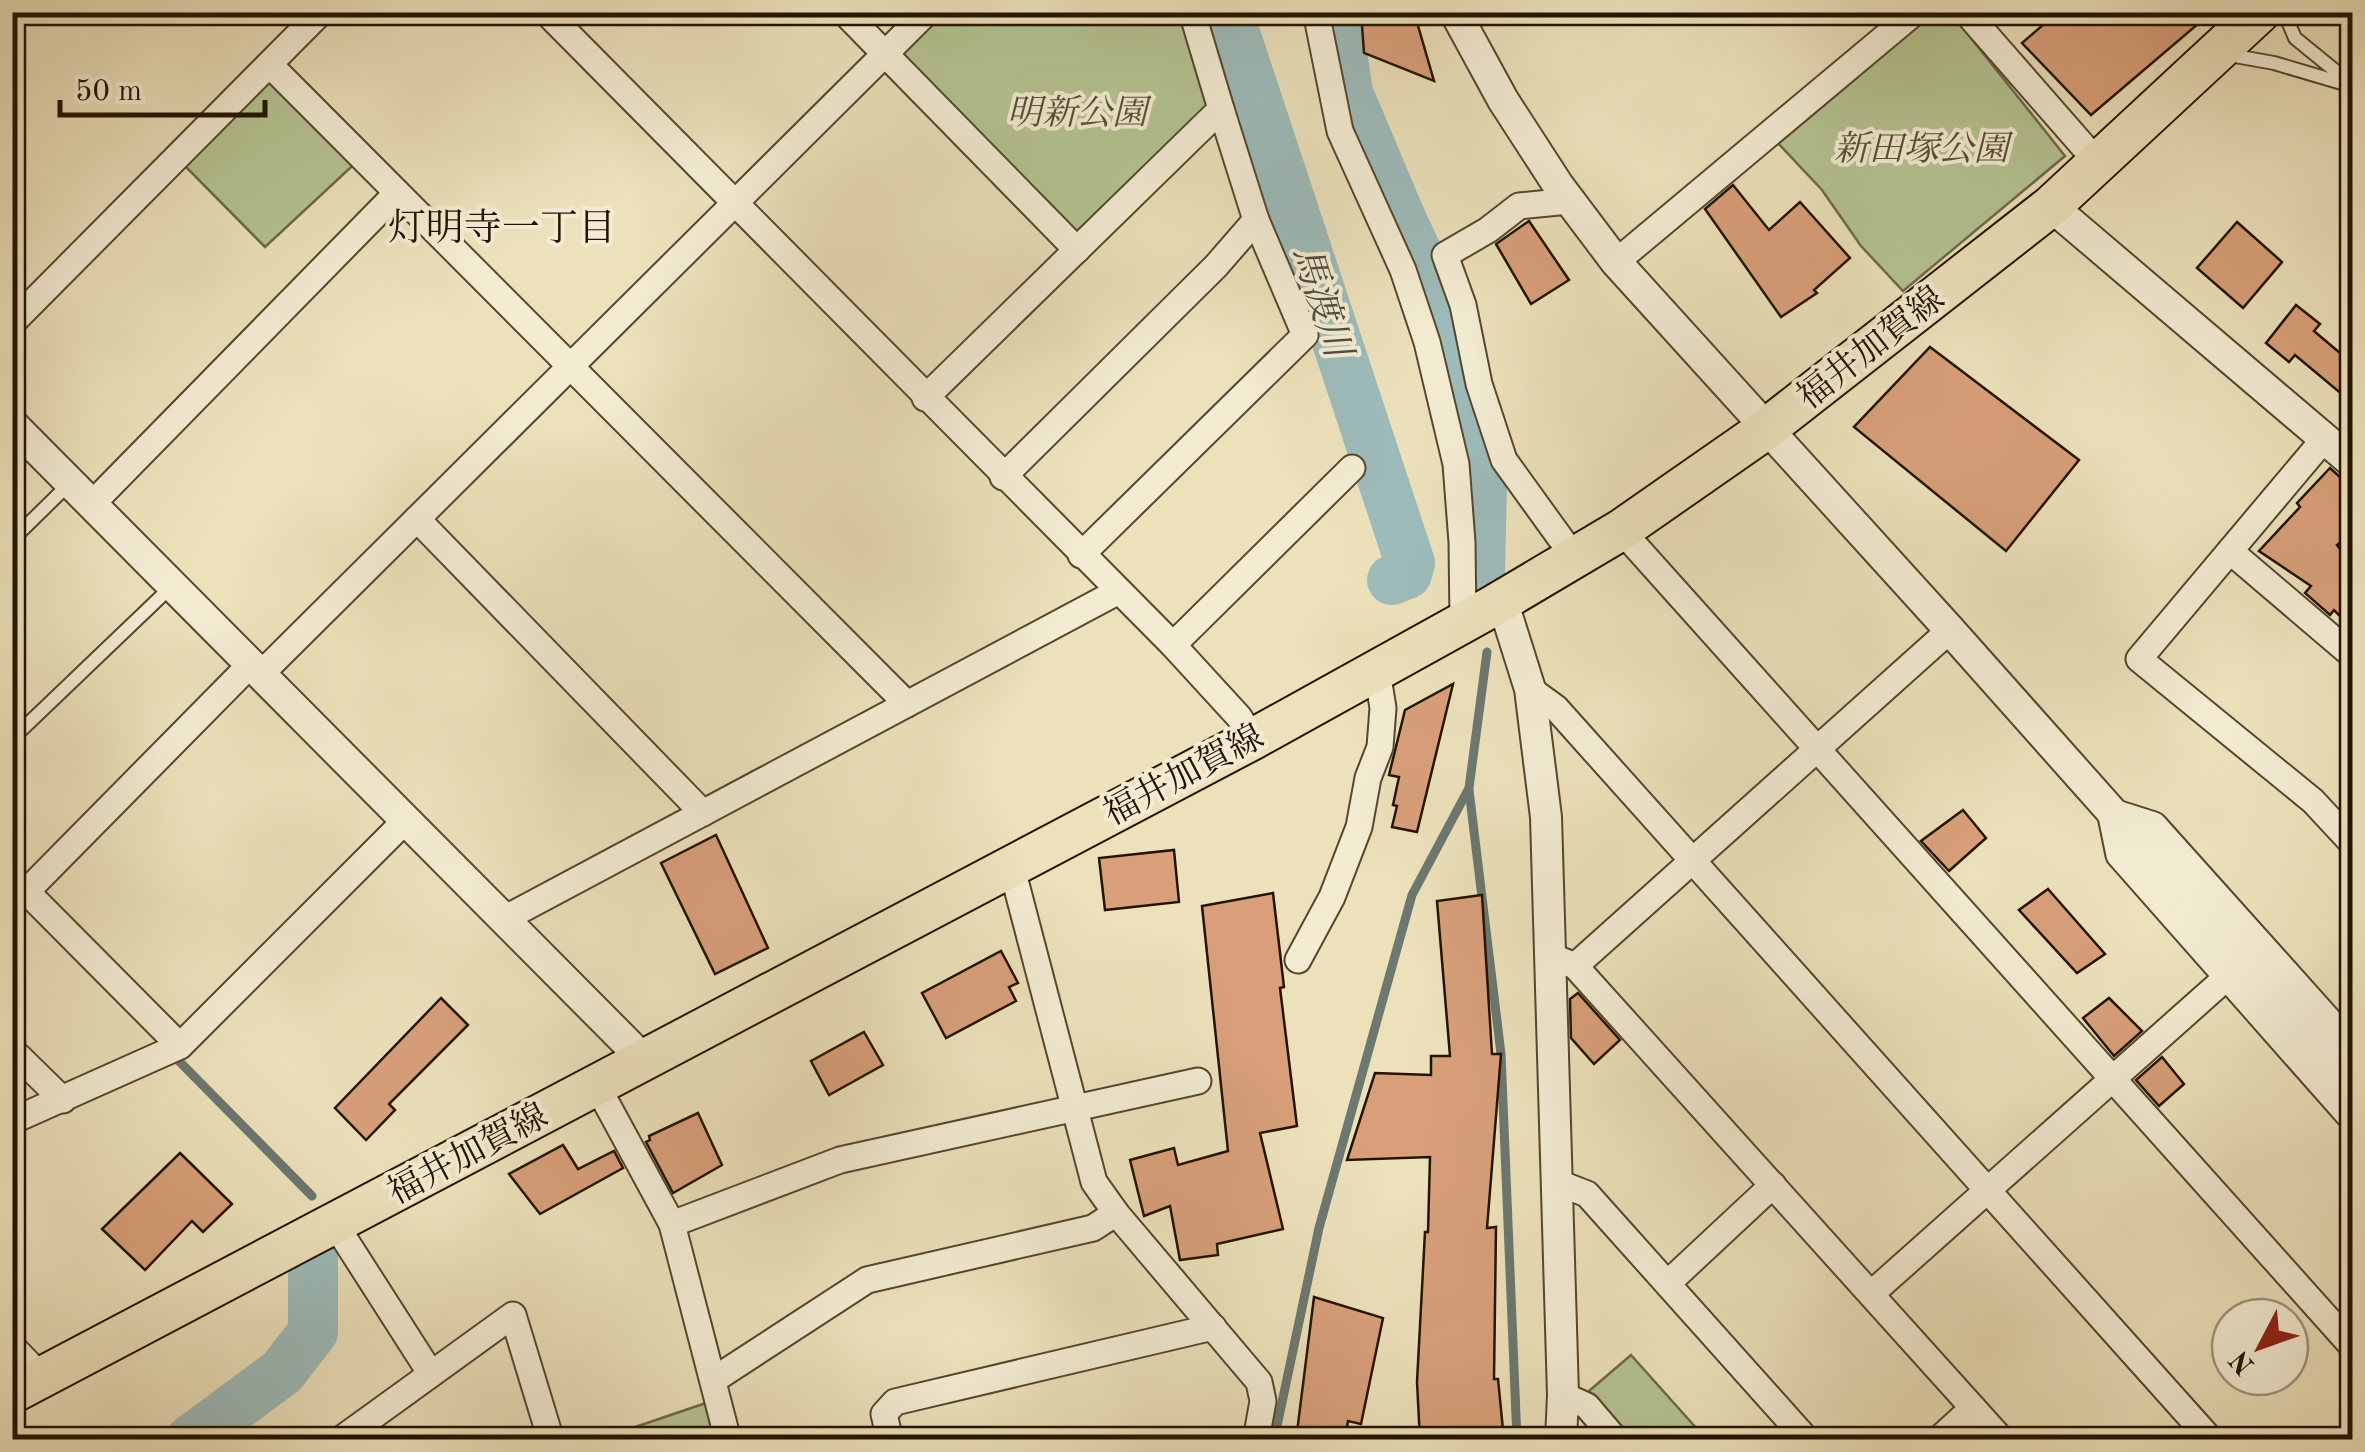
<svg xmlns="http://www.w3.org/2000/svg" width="2365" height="1452" viewBox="0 0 2365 1452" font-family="'Old Standard TT','Noto Serif JP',serif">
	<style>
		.green { fill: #b5c392; stroke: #6c6b49; stroke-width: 2.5 }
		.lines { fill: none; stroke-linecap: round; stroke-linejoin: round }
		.stream { stroke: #6c7870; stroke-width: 9 }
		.river { stroke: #9dbbba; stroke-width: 50 }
		.building { fill: #d89f7a; stroke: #231300; stroke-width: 2.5 }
		.service-casing { stroke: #55462f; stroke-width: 16 }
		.minor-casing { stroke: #55462f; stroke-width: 29 }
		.tertiary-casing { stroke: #55462f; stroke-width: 34 }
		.primary-casing { stroke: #231300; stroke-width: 44 }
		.service { stroke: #f3ecd3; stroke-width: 12 }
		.minor { stroke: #f3ecd3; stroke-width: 25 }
		.tertiary { stroke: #f3ecd3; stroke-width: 30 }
		.primary { stroke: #ece1bb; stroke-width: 40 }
		.labels { text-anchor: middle; stroke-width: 8; stroke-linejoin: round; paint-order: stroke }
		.park-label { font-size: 35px; font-style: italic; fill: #565133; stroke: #f3ecd3 }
		.street-label { font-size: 35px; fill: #231300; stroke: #f3ecd3 }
		.neighbourhood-label { font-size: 38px; fill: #231300; stroke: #f3ecd3 }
		.water-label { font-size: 38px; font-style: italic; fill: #4e4e41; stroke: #f3ecd3 }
	</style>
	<rect width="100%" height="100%" fill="#ece1bb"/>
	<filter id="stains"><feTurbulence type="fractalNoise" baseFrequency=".002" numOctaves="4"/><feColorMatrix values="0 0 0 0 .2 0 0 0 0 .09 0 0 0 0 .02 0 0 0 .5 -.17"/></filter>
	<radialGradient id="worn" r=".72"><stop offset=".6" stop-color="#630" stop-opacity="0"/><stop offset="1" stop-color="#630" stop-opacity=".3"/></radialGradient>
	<g class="green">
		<polygon points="927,13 1192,13 1221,109 1077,250 885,55"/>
		<polygon points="1931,13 1951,13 2065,156 1903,291 1861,246 1822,190 1775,140"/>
		<polygon points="270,65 362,157 265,247 183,164"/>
		<polygon points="1631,1355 1706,1439 1631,1439 1589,1391"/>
		<polygon points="706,1403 713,1439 597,1440"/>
	</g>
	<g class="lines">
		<g class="stream">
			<polyline points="1469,790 1501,1054 1517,1440"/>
			<polyline points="170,1052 312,1196"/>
			<polyline points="1274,1440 1319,1228 1412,895 1469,788 1487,652"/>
		</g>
		<g class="river">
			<polyline points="1228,12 1410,563 1407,574 1392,580"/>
			<polyline points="1336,12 1348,93 1402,221 1444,310 1482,484 1480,572"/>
			<polyline points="190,1440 282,1372 313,1332 313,1249"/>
		</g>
	</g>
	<g class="building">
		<polygon points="1361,12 1414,12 1434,81 1364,53"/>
		<polygon points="2058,12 2212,12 2091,115 2022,43"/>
		<polygon points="1733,185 1769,230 1800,202 1850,258 1814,290 1817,293 1781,317 1705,209"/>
		<polygon points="1529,221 1569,280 1531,304 1496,244"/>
		<polygon points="2237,222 2282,262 2243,308 2197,268"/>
		<polygon points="2296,305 2320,324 2314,331 2352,363 2352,385 2344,396 2295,355 2289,362 2266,343"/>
		<polygon points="1930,347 2079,460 2006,551 1854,427"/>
		<polygon points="2330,468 2352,488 2352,534 2337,545 2352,565 2352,628 2334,610 2330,615 2305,593 2311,586 2259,551 2300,507 2297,503"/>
		<polygon points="1453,684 1417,832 1392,827 1397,806 1393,805 1399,777 1389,775 1405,710"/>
		<polygon points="1963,810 1986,838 1949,871 1921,841"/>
		<polygon points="716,835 768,948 715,974 661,863"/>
		<polygon points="1174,850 1179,902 1105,910 1099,858"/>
		<polygon points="2048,889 2105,954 2077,973 2019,910"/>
		<polygon points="1273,893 1284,987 1280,988 1297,1126 1260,1133 1283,1229 1217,1244 1218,1255 1180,1260 1170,1206 1144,1216 1130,1160 1174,1148 1178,1165 1228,1151 1202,906"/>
		<polygon points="1482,895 1492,1054 1501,1054 1487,1228 1496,1227 1494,1379 1498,1379 1504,1440 1420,1440 1417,1382 1425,1232 1428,1232 1430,1157 1347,1160 1375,1073 1431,1075 1431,1056 1450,1056 1437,901"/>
		<polygon points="1001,951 1018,983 1009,987 1016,1001 946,1038 922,993"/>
		<polygon points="1578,993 1620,1040 1594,1064 1571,1038 1570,999"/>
		<polygon points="441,998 468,1025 389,1104 395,1110 366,1140 335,1108"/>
		<polygon points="2109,998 2142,1031 2114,1056 2083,1018"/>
		<polygon points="864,1032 883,1065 829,1095 811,1061"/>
		<polygon points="2162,1057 2184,1084 2159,1106 2136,1080"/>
		<polygon points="698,1113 722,1165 673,1193 646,1142 650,1140 649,1136"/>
		<polygon points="563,1145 578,1169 614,1151 623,1168 540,1214 509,1174"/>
		<polygon points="180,1153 232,1204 203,1232 192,1221 145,1270 102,1229"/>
		<polygon points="1314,1297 1383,1318 1361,1424 1348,1421 1345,1440 1296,1440"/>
	</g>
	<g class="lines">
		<g class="service-casing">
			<g id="service">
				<polyline points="2284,12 2295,38 2349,82"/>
				<polyline points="2224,54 2274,63 2352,86"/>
				<polyline points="12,540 69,484"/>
				<polyline points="12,739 173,585"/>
			</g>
		</g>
		<g class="minor-casing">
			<g id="minor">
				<polyline points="546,12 1173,645 1239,717 1253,739"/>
				<polyline points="844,12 1077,250"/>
				<polyline points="1316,12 1340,131 1403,270 1427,342 1456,464 1462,542 1463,621"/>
				<polyline points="1966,12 2098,163"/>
				<polyline points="270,65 907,704"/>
				<polyline points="1569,201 1519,206 1488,230 1445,255 1463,305 1479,384 1504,460 1574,557"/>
				<polyline points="1616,262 1915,12"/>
				<polyline points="12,323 321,12"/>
				<polyline points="925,398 1221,109 1192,12"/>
				<polyline points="2325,438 2139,659 2313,801 2352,843"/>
				<polyline points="1003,477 1216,266 1256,220"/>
				<polyline points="92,504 397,193"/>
				<polyline points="417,519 703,813"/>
				<polyline points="1621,530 2352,1346"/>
				<polyline points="2230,551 2352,655"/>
				<polyline points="1081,555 1305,335 1256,220 1221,109"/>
				<polyline points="1173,645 1352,468"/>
				<polyline points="261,674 927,12"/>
				<polyline points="1530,689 1556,708 2211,1440"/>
				<polyline points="1011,865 1094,1182 1116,1213 1259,1382 1263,1401 1256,1440"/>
				<polyline points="12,877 180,1046"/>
				<polyline points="27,891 251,664"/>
				<polyline points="504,919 1117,592"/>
				<polyline points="1551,956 1575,966 2002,1440"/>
				<polyline points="1298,960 1332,897 1359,827 1368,778 1380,747 1383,708 1377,671"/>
				<polyline points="1575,966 1950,630"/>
				<polyline points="2352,1046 2154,825 2110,811 2119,855 2352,1119"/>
				<polyline points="12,1050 63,1100"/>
				<polyline points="596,1084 672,1224 728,1440"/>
				<polyline points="12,1121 180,1046 406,820"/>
				<polyline points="1556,1182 1587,1194 1807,1440"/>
				<polyline points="335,1224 431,1374"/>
				<polyline points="672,1224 840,1160 1198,1081"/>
				<polyline points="1669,1282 1773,1185"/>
				<polyline points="1871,1294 2227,977"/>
				<polyline points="715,1379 867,1280 1093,1228 1116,1213"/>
				<polyline points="1563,1395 1587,1406 1616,1440"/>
				<polyline points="340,1440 513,1315 551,1440"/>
				<polyline points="890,1440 884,1414 895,1402 1213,1327"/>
				<polyline points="1938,1440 1973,1408"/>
			</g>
		</g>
		<g class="tertiary-casing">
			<g id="tertiary">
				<polyline points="1455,12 1503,100 1558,185 1616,262 1950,630 2352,1082"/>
				<polyline points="2051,206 2352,462"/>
				<polyline points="12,424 644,1060"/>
				<polyline points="1502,600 1530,689 1546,817 1563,1395 1561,1440"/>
				<polyline points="12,1350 40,1379"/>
			</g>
		</g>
		<g class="primary-casing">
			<polyline id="primary" points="12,1393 1253,739 1493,606 1621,530 1766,429 2051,206 2260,12"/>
		</g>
		<use href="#service" class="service"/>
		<use href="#minor" class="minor"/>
		<use href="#tertiary" class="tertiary"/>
		<use href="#primary" class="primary"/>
	</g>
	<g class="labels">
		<g class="park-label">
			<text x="1077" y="124">明新公園</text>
			<text x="1921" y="160">新田塚公園</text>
		</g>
		<g class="street-label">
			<text transform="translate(1870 347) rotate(-38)" y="12">福井加賀線</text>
			<text transform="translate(1183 774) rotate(-28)" y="12">福井加賀線</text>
			<text transform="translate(467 1153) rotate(-28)" y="12">福井加賀線</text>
		</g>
		<g class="neighbourhood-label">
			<text x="502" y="240">灯明寺一丁目</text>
		</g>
		<g class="water-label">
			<text transform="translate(1323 301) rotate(72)" y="13">馬渡川</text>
		</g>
	</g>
	<rect width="2365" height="1452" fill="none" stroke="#ece1bb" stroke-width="50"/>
	<rect x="15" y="15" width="2335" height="1422" fill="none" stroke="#231300" stroke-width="5"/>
	<rect x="25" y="25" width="2315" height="1402" fill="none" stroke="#231300" stroke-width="2.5"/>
	<g transform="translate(2260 1347) rotate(229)"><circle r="48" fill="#f3ecd3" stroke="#a0957f" stroke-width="2.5"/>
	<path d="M0-8L18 38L0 25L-18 38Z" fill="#8f2418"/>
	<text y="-15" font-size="28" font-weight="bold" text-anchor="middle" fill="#231300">N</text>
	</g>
	<path d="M60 100v15h205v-15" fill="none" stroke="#231300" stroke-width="5"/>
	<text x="75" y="100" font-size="30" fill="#231300" stroke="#f3ecd3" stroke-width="8" paint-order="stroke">50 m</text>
	<rect width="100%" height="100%" filter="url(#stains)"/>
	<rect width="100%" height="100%" fill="url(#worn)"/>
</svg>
